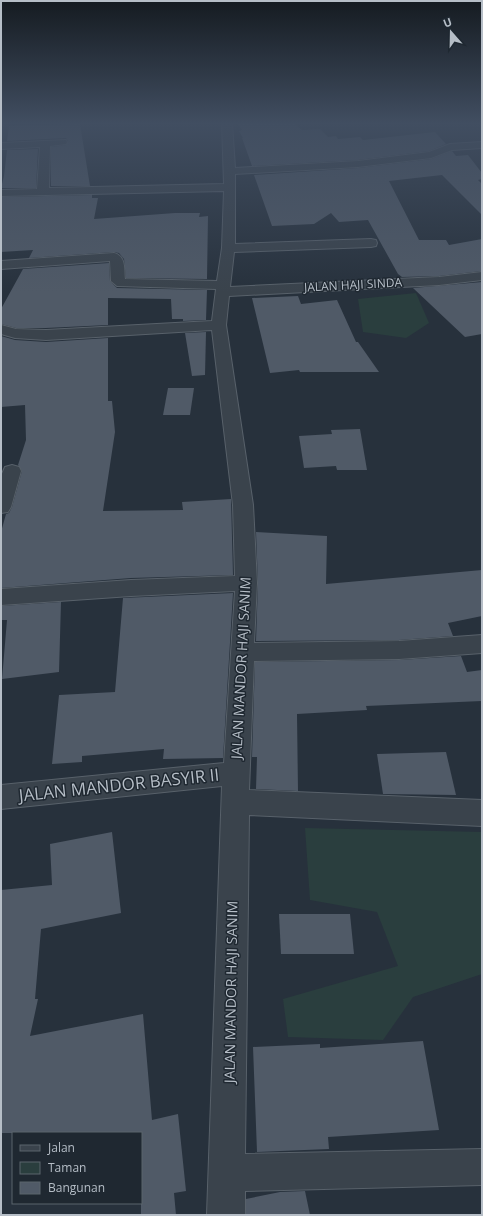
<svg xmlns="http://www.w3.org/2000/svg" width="483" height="1216" viewBox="0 0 483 1216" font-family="'Open Sans',sans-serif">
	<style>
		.green { fill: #2a3e3e }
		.building { fill: #505a67 }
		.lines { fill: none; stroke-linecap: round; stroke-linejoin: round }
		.minor-casing { stroke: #58616a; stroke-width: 2 }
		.minor { fill: #3a434c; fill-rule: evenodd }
		.labels { text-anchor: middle; stroke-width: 3; stroke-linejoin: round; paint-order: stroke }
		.far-street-label { font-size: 12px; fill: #b6bec7; stroke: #1f2831 }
		.street-label { font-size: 14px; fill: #b6bec7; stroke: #1f2831 }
		.near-street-label { font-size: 17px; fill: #b6bec7; stroke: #1f2831 }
	</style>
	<rect width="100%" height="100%" fill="#27313c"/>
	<g class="green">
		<polygon points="416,293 429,323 406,338 363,332 358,299"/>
		<polygon points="305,828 482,832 482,974 413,997 383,1040 288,1037 283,999 398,966 377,912 310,900"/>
	</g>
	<g class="building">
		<polygon points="238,123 294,123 302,130 320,129 328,137 336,136 338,139 360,137 363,140 435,132 446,144 429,151 358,160 252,166 242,138 243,138 239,131 242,130"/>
		<polygon points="80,124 90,186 51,186 51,147 66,145 68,141 66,138 7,141 9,126"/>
		<polygon points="38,149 36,188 1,188 4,176 7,150"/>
		<polygon points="452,151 456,156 468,155 482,173 482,179 478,180 482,184 481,214 442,175 389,181 419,240 446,240 449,245 482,239 482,271 439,276 402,277 398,274 368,220 339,222 331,213 314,224 272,226 254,175 358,168 431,159"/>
		<polygon points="92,195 92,198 98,198 94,219 175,213 200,213 199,217 208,216 207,279 126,278 124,259 119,253 114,252 29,258 33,250 1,252 1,197"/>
		<polygon points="109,263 110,281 117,288 207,290 206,320 183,321 183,319 172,319 171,299 108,298 108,325 46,328 16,328 1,324 1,309 23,269"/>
		<polygon points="482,282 482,334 465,337 413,288"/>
		<polygon points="298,296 301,304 337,300 356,342 358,342 379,372 300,372 299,370 270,373 252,298"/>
		<polygon points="206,332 205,375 192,376 185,333"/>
		<polygon points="1,336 15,340 46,342 108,338 108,401 112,401 115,432 103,511 183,510 182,502 231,499 233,575 131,578 1,588 1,532 6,514 9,513 12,507 22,471 18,465 26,440 25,405 1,407"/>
		<polygon points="168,388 194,388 190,415 163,415"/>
		<polygon points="360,429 367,470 337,470 336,466 304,468 299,436 332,434 331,430"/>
		<polygon points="256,532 327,536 326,584 482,570 482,616 448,623 453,636 399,640 256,641 258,583"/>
		<polygon points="233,593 223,758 163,759 164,749 82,756 82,762 52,764 59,695 115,692 123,598"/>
		<polygon points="61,602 59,672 2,679 7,620 1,620 1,606"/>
		<polygon points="461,656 467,672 482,670 482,701 366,706 367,710 297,714 298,791 256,789 257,757 252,757 255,662 399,660"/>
		<polygon points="446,752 456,795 383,794 377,754"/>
		<polygon points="112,832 121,913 41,929 35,999 38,999 30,1036 143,1014 152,1120 178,1114 186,1191 174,1193 176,1215 141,1215 141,1133 1,1133 1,890 52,885 50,844"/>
		<polygon points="279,914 350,914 354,954 281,954"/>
		<polygon points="423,1041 439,1130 328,1137 329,1149 257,1152 253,1047 320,1044 320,1048"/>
		<polygon points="305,1191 310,1215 246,1215 246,1199 280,1192"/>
	</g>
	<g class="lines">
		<g class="minor-casing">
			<g id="minor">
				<path d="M222 123H232L235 168 358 161 429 152 450 144 482 142V148L452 150 431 158 358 167 235 174V244L371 239 376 240 377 243 376 246 371 247 234 252 230 287 439 277 482 272V280L439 285 229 296 226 325 253 505 257 583 254 643 399 641 482 635V653L399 659 254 661 249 790 482 800V826L249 815 245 1154 482 1149V1185L245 1191V1215H207L222 786 1 809V785L224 763 235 591 131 596 1 605V589L131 580 235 576 233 505 212 330 46 340 15 338 1 334V325L16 329 46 330 212 321 216 289 117 286 111 281 110 261 1 269V261L114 253C126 256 124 269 125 279L217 281 222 248 224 191 1 196V190L37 189 40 147 1 149V143L66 140 67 142 66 144 50 146 49 188 224 184Z"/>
				<polygon points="12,465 19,467 21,471 11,507 8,512 1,513 1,476 5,467"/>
			</g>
		</g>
		<use href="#minor" class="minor"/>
	</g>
	<linearGradient id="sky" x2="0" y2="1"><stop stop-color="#151b21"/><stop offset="0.42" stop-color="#414e61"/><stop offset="1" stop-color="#414e61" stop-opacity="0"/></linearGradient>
	<rect width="483" height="293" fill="url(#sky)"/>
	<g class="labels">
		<g class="far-street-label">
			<text transform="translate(353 285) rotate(-3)" y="4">JALAN HAJI SINDA</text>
		</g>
		<g class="street-label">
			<text transform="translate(241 668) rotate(-87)" y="5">JALAN MANDOR HAJI SANIM</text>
			<text transform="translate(231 992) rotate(-89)" y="5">JALAN MANDOR HAJI SANIM</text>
		</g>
		<g class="near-street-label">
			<text transform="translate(119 785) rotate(-6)" y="6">JALAN MANDOR BASYIR II</text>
		</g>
	</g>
	<rect width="483" height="1216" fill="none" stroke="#b6bec7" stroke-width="4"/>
	<rect x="12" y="1132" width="130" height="72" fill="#1f2831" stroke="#5b646d"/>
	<rect x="20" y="1145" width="20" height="6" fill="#3a434c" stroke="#5b646d"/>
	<text x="48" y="1152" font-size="12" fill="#b6bec7">Jalan</text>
	<rect x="20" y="1162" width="20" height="12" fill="#2a3e3e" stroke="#5b646d"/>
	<text x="48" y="1172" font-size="12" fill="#b6bec7">Taman</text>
	<rect x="20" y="1182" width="20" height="12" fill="#505a67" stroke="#5b646d"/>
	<text x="48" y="1192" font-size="12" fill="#b6bec7">Bangunan</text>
	<g transform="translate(451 32) rotate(340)" stroke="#1f2831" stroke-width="3" paint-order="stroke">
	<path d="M0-3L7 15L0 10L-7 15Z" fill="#b6bec7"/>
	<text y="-6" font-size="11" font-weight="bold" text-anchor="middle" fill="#b6bec7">U</text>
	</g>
</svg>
